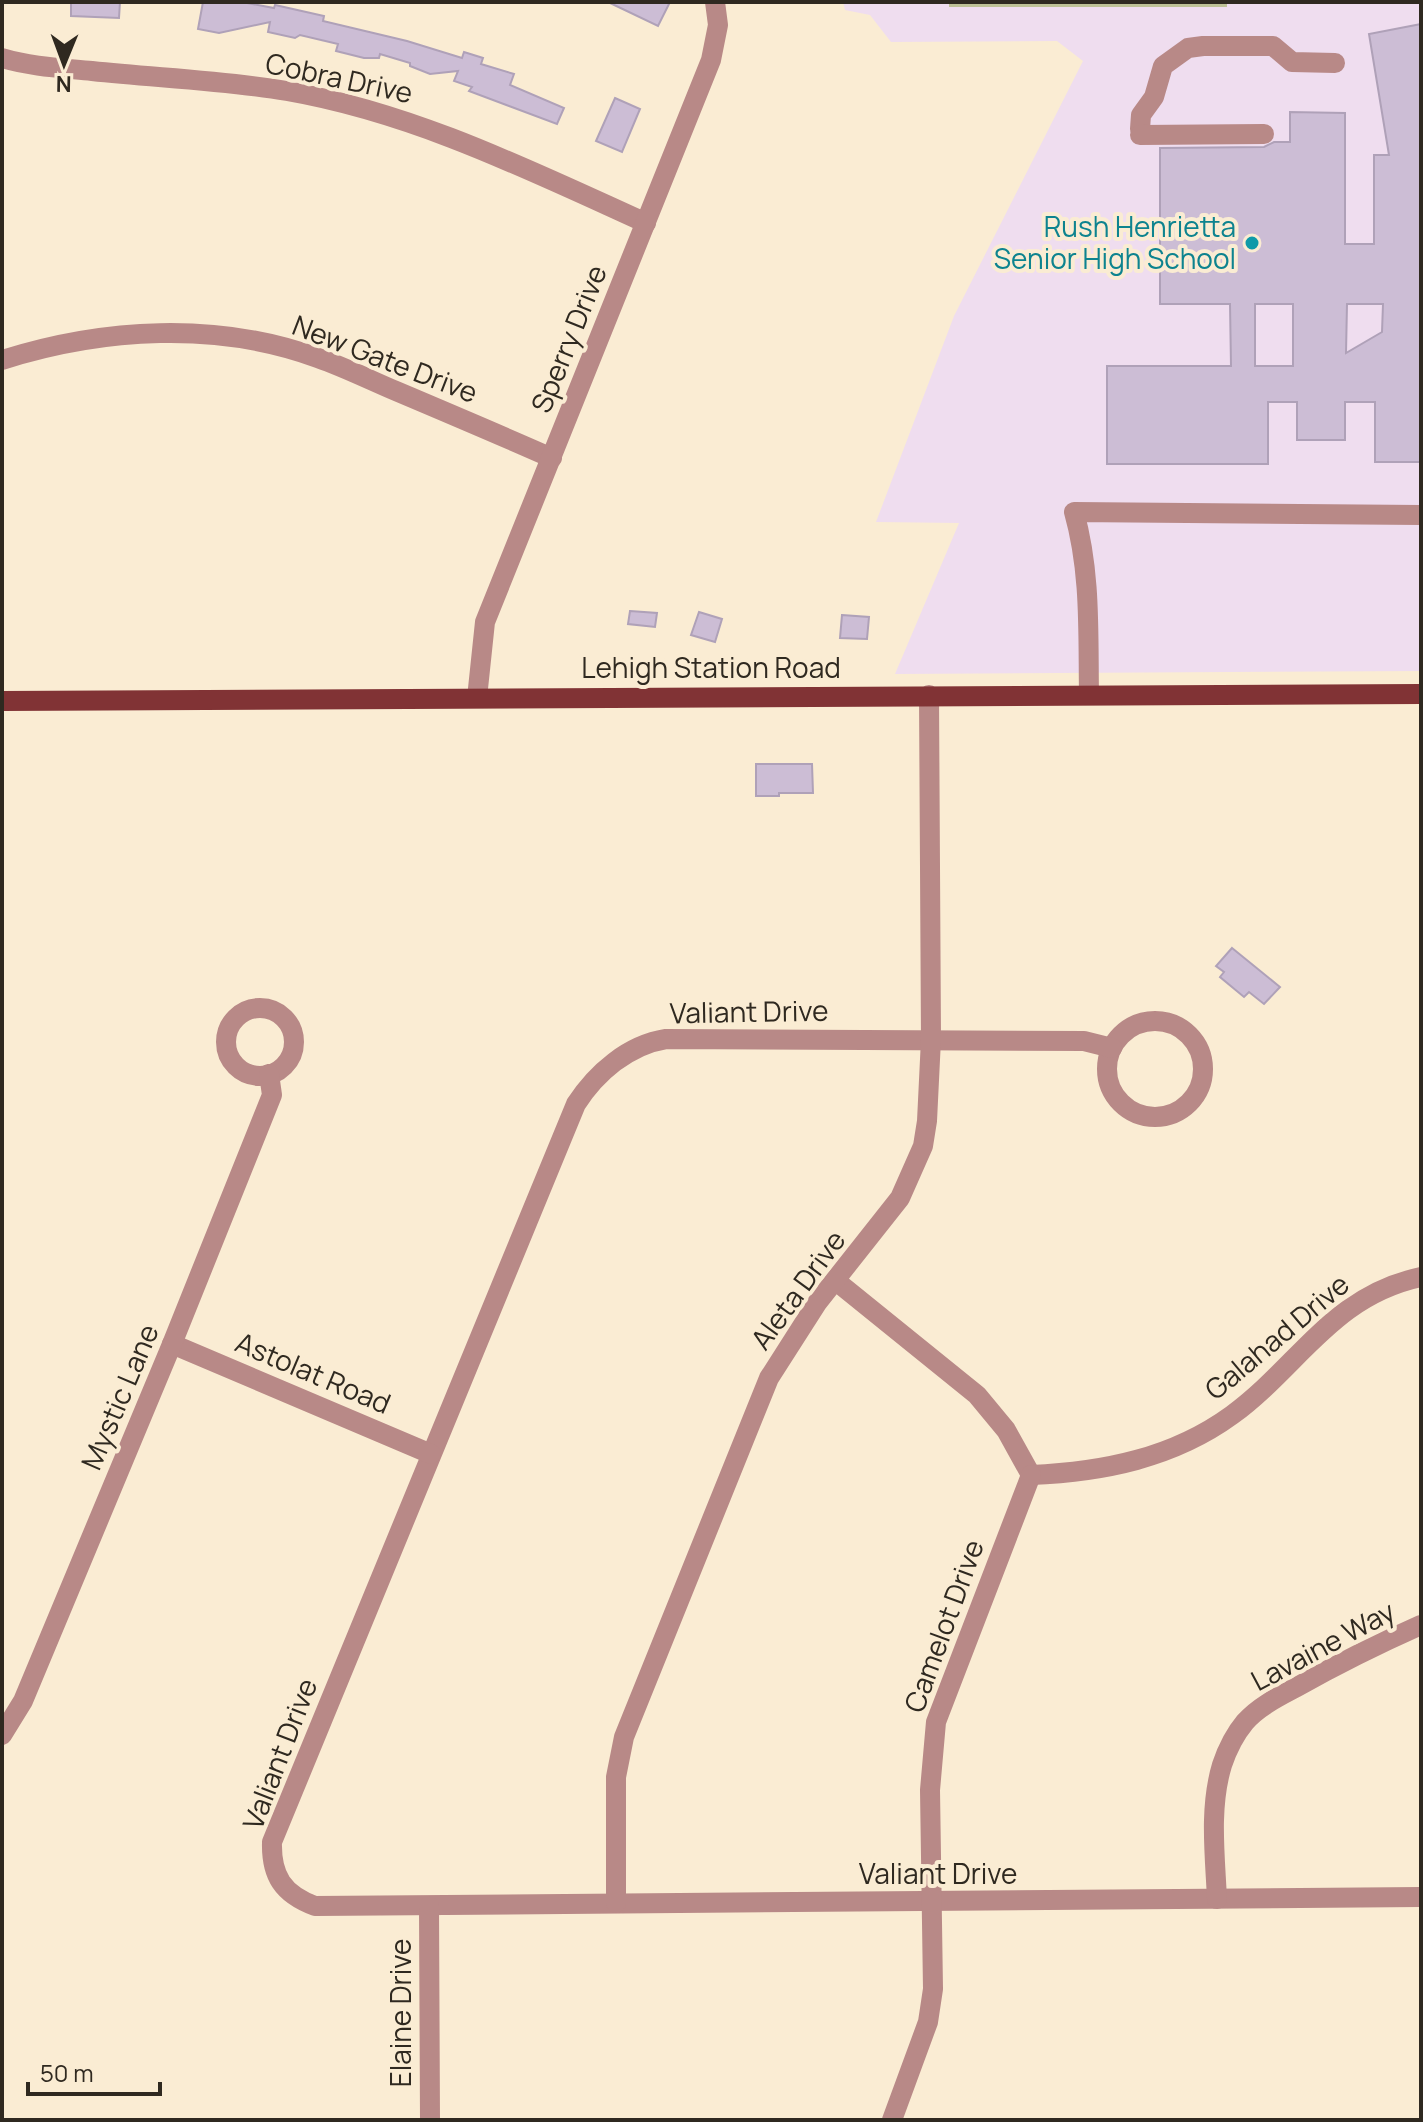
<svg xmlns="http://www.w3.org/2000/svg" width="1423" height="2122" viewBox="0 0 1423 2122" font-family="Manrope,sans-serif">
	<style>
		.education { fill: #efddef }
		.green { fill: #bec196 }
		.building { fill: #ccbdd5; stroke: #afa1b8; stroke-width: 2; fill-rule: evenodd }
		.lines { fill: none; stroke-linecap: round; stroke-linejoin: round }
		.minor { stroke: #b88987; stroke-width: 20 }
		.major { stroke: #813335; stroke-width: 20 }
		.culture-dot { fill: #0f9aa8; stroke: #faecd3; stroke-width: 3 }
		.labels { text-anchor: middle; stroke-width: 8; stroke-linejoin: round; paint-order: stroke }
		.street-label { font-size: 28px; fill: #2f2920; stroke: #faecd3 }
		.culture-label { font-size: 28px; fill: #0d838f; stroke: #faecd3; text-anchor: end }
	</style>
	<rect width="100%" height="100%" fill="#faecd3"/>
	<polygon class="education" points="843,2 1421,2 1421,671 895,674 959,523 876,522 954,316 1083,61 1057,41 891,42 870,15 845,10"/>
	<rect class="green" x="949" y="2" width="278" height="5"/>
	<g class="building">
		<polygon points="71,2 120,2 119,18 71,16"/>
		<polygon points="203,2 242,2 274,8 275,5 324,16 323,21 407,41 462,58 464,52 483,58 481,64 514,74 510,85 564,108 557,124 469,91 472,87 454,81 458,71 430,74 410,66 410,63 380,54 379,58 364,58 336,51 338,44 300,35 295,38 268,32 270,22 219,33 198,29"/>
		<polygon points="608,2 670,2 658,26"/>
		<path d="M1421 24V462H1375V402H1345V440H1297V402H1268V464H1107V366H1231L1230 304H1160V148L1264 147 1274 142H1290V112L1345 113V244H1374V155H1389L1369 34ZM1255 304H1293V366H1255ZM1347 304H1383L1382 332 1346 353Z"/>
		<polygon points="615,98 640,109 622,152 596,141"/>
		<polygon points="630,611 657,613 655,627 628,624"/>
		<polygon points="699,612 722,619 715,642 691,635"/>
		<polygon points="842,615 869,617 867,639 840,638"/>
		<polygon points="756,764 812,764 813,793 779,793 779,796 756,796"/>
		<polygon points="1232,948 1280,987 1264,1004 1249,992 1244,997 1220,977 1224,972 1216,966"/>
	</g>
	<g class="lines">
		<g class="minor">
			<path d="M2 58C32 67 62 68 92 71 157 78 223 80 287 91 414 113 529 170 646 223"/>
			<polyline points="1140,129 1141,115 1154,97 1163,66 1188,48 1203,46 1273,46 1292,62 1335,63"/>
			<polyline points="1140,135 1264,134"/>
			<path d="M2 360C103 328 217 321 318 358 344 367 370 380 396 391 448 413 500 435 552 458"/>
			<path d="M1089 695C1088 633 1091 572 1074 512L1421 515"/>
			<polyline points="477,698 485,622 711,60 718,25 715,2"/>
			<circle cx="260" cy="1042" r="34"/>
			<circle cx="1155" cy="1069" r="48"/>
			<path d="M1112 1048 1084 1041 666 1039C628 1045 596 1073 576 1104L272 1842C271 1876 283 1894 315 1906L1421 1897"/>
			<polyline points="836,1281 977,1395 1006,1430 1031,1475"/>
			<polyline points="172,1344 431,1454"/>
			<path d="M1031 1475C1103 1472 1173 1458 1232 1415 1299 1366 1332 1296 1421 1277"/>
			<polyline points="2,1735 23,1701 172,1344 272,1095 269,1074"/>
			<path d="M1217 1899C1215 1855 1209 1808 1222 1765 1227 1750 1235 1734 1245 1722 1258 1707 1278 1697 1295 1688 1336 1665 1378 1644 1421 1625"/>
			<polyline points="616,1903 616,1777 624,1737 769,1378 817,1303 900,1198 923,1146 927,1121 931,1039 929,695"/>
			<polyline points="429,1906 430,2120"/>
			<polyline points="892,2120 928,2022 933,1989 930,1790 936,1722 1031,1475"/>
		</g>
		<polyline class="major" points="2,701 1421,694"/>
	</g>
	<circle class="culture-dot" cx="1252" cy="243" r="8"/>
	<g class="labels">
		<g class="street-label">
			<text transform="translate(339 78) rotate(12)" y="10">Cobra Drive</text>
			<text transform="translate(569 339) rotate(-68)" y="10">Sperry Drive</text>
			<text transform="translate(385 359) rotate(21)" y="10">New Gate Drive</text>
			<text x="711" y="678">Lehigh Station Road</text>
			<text transform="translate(749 1012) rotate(-1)" y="10">Valiant Drive</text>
			<text transform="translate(798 1290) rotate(-54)" y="10">Aleta Drive</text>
			<text transform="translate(1277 1337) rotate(-40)" y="10">Galahad Drive</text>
			<text transform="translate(313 1373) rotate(23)" y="10">Astolat Road</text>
			<text transform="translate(120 1397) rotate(-67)" y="10">Mystic Lane</text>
			<text transform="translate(944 1626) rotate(-70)" y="10">Camelot Drive</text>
			<text transform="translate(1323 1646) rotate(-28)" y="10">Lavaine Way</text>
			<text transform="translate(280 1754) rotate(-69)" y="10">Valiant Drive</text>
			<text x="938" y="1884">Valiant Drive</text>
			<text transform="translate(401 2013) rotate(-90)" y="10">Elaine Drive</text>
		</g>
		<g class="culture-label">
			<text x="1236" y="237">Rush Henrietta<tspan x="1236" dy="32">Senior High School</tspan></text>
		</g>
	</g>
	<rect width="1423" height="2122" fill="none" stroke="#2f2920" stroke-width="8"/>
	<g transform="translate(64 64) rotate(181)" stroke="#faecd3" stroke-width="6" paint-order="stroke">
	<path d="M0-6L14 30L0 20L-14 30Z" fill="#2f2920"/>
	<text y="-12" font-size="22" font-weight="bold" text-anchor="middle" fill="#2f2920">N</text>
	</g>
	<path d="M28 2082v12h132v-12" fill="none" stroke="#2f2920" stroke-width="4"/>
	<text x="40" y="2082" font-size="24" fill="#2f2920" stroke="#faecd3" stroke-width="6" paint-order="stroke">50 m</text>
</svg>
